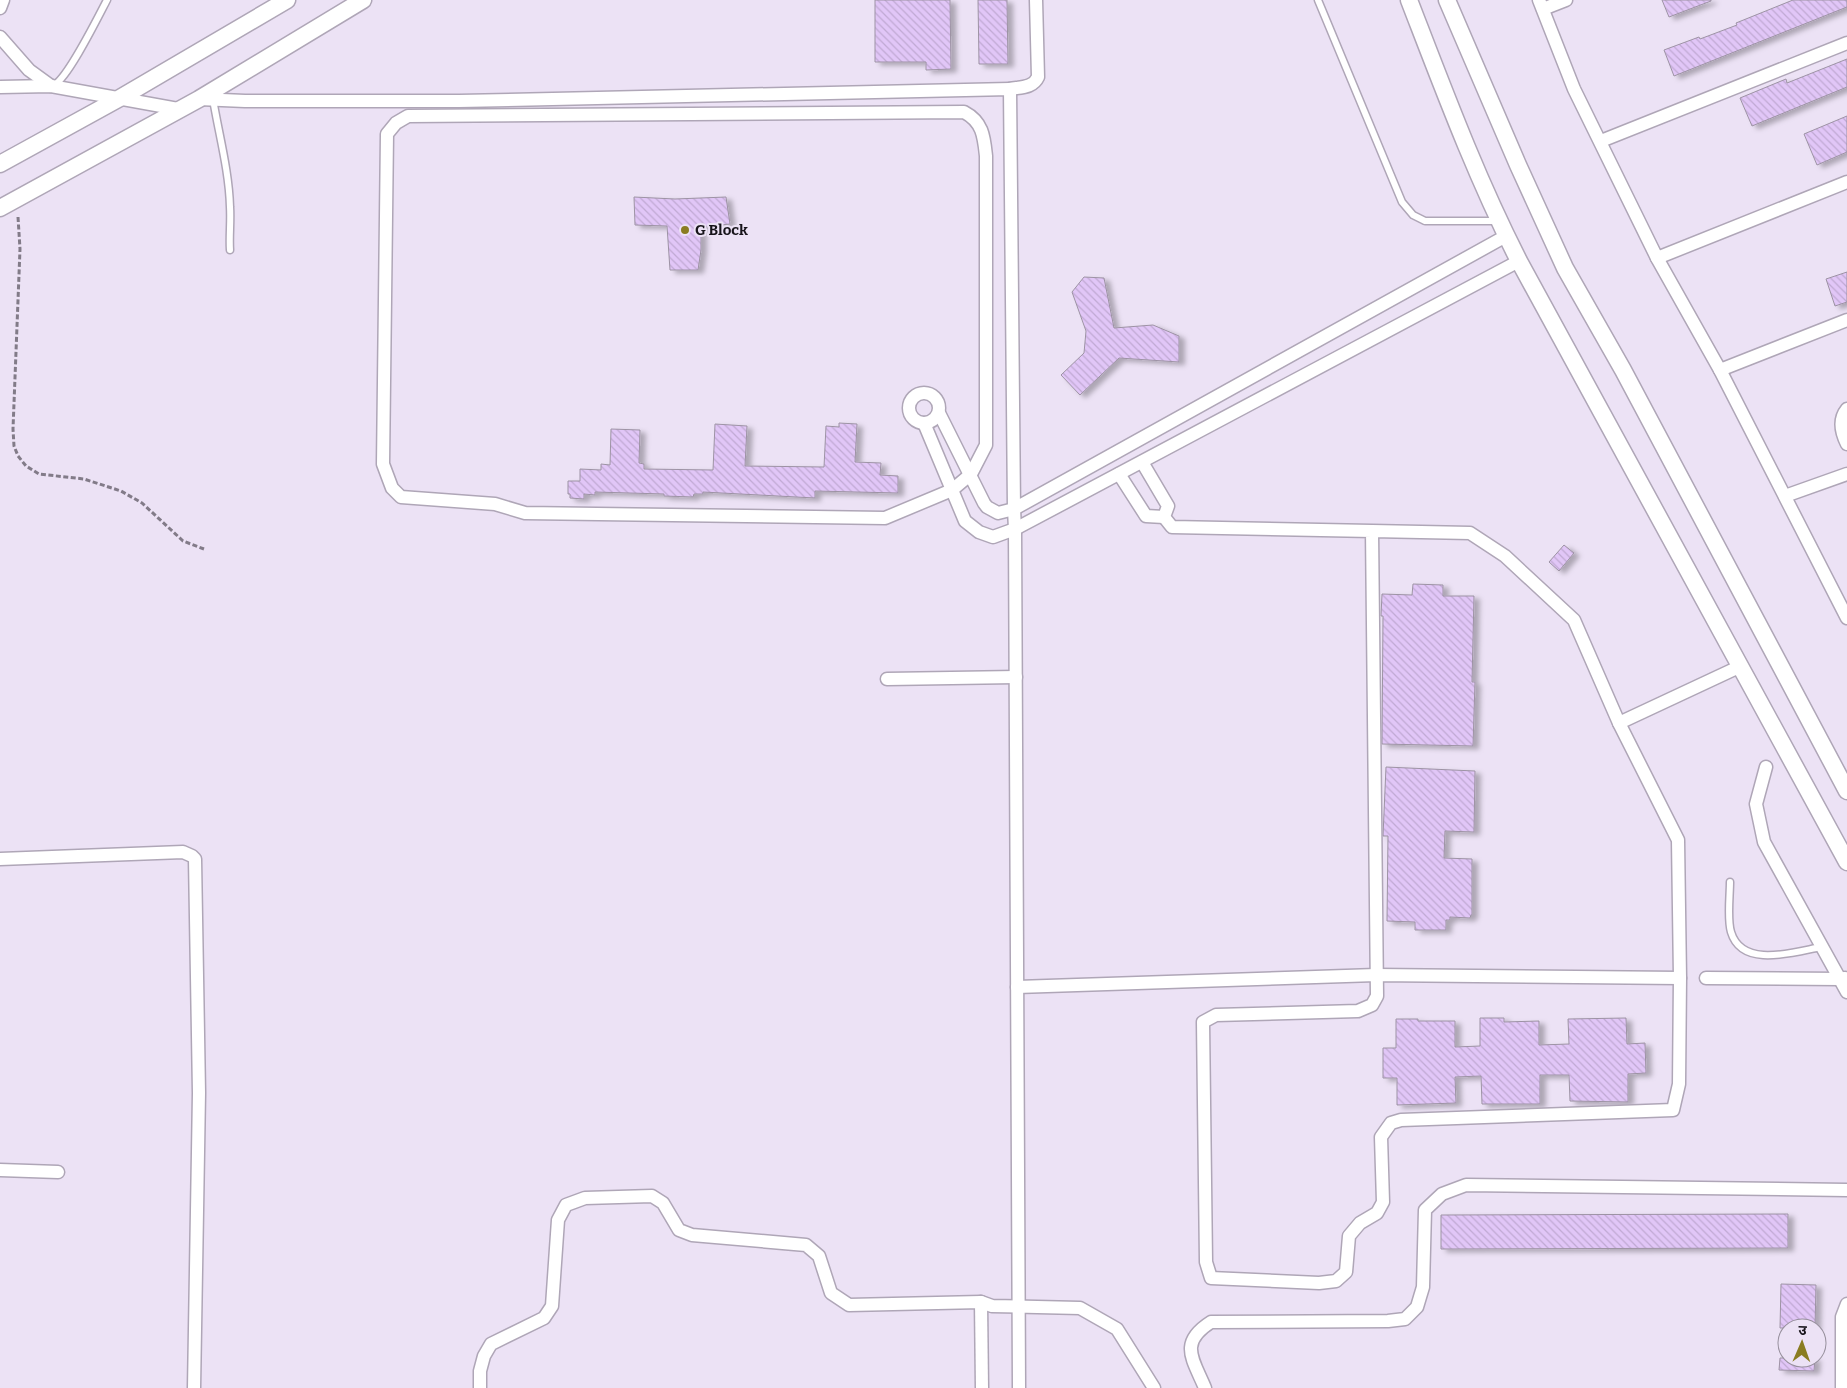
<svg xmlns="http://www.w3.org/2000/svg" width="1847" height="1388" viewBox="0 0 1847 1388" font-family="Bitter,'Noto Sans Devanagari',serif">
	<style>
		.building { fill: url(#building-back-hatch); stroke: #9d93a4; filter: url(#shadow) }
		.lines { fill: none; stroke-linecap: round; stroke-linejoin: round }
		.service-casing { stroke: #afa6b7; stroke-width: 9 }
		.minor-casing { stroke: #afa6b7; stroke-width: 15 }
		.tertiary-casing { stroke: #afa6b7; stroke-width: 19 }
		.path { stroke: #827b88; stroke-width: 3; stroke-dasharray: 5 2.5; stroke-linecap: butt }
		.service { stroke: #fff; stroke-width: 6 }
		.minor { stroke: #fff; stroke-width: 12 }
		.tertiary { stroke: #fff; stroke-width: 16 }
		.poi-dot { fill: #8a7c21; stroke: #ece2f5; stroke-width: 2 }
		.labels { text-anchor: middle; stroke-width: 4; stroke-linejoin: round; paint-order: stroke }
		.poi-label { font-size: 15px; font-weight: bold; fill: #17141a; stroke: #ece2f5; text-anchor: start }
	</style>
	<defs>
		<pattern id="building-back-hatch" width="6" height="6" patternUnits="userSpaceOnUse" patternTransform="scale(1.25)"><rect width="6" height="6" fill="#e1c6f7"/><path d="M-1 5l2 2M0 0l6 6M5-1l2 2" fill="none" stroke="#c0a9d3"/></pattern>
		<filter id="shadow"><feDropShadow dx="5.5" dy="3" stdDeviation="2.5" flood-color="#0004"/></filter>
	</defs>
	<rect width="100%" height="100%" fill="#ece2f5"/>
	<g class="building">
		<polygon points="875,0 950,0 951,69 926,70 926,62 875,62"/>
		<polygon points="978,0 1007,0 1008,64 979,64"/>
		<polygon points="1662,0 1711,0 1711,1 1669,17"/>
		<polygon points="1793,0 1847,0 1847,7 1674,76 1664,50 1699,37 1700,39 1737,25 1736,23"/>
		<polygon points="1847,59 1847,87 1752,126 1740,98 1786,79 1787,83"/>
		<polygon points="1847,116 1847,152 1817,165 1804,134"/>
		<polygon points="634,197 675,199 726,197 730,224 701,227 701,250 698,270 670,270 667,226 635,225"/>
		<polygon points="1847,272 1847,302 1835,306 1826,279"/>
		<polygon points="1084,277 1104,278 1114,328 1153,325 1179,336 1179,362 1119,358 1080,395 1061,375 1084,353 1086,331 1072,292"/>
		<polygon points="839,423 857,424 855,462 881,463 880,475 898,476 898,493 815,491 815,498 703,492 703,494 694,494 693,497 664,496 664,494 595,492 595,495 584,494 584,499 570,498 570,494 568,494 568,481 580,481 580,469 601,470 601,464 610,465 611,429 640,430 639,463 644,464 644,469 713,470 715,424 747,426 745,466 824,467 826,426 839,427"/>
		<polygon points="1564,545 1574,553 1559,571 1549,562"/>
		<polygon points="1413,584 1443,585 1443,596 1474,596 1472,682 1475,682 1473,746 1382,744 1383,616 1381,616 1382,594 1412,595"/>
		<polygon points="1386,767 1475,771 1474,832 1445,831 1444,858 1472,859 1472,915 1471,915 1470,918 1450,917 1450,920 1446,920 1446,930 1415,930 1415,922 1387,921 1388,836 1383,836"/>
		<polygon points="1480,1018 1504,1018 1504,1022 1539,1021 1539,1045 1569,1044 1568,1019 1626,1018 1627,1044 1645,1043 1646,1073 1628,1074 1628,1102 1570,1101 1569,1075 1540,1075 1540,1104 1482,1104 1481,1076 1455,1077 1456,1103 1397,1105 1397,1078 1383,1078 1383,1048 1396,1048 1396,1019 1418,1019 1418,1021 1455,1021 1455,1047 1480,1046"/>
		<polygon points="1788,1214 1788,1248 1441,1249 1441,1215"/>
		<polygon points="1781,1284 1816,1285 1815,1328 1780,1328"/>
		<polygon points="1780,1358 1815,1358 1814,1371 1779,1370"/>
	</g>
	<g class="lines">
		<g class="service-casing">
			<g id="service">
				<polyline points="1318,0 1402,202 1413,215 1425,221 1497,221"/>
				<path d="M54 85C68 78 98 17 107 0"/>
				<path d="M213 99C219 135 229 171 230 207 231 222 229 236 230 250"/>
				<path d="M1730 882C1730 896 1727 919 1731 932 1742 969 1794 952 1821 947"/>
			</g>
		</g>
		<g class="minor-casing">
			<g id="minor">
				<polyline points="1539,0 1574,89 1657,258 1720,370 1847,618"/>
				<polyline points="0,8 3,0"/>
				<polyline points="1543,9 1566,0"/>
				<polyline points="0,37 29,70 51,86"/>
				<polyline points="0,87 51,86 178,109"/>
				<path d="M1010 89C1021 87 1033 88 1038 77L1036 0"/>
				<polyline points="199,99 245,101 459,101 1010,89 1014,509 1015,529 1019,1388"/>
				<path d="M964 112C983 122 984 137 986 156V445L971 474 952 490 885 518 525 513 495 504 401 497 392 488 383 464 387 134 396 123 408 116Z"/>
				<polyline points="1601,141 1847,43"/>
				<polyline points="1657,258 1847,182"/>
				<polyline points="1720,370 1847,320"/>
				<circle cx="924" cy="408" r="15"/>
				<path d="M1847 409C1838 420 1841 432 1847 444"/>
				<polyline points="939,413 984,503 987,507 998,513 1014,509 1506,236"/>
				<polyline points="924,423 965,521 979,532 993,537 1015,529 1519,261"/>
				<polyline points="1142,462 1168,506 1164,517 1172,527 1372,531 1377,996 1372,1005 1358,1011 1216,1015 1203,1022 1206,1262 1211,1278 1319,1283 1336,1281 1346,1272 1349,1236 1360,1223 1377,1213 1383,1202 1381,1137 1391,1123 1401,1120 1673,1110 1679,1084 1680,978 1678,840 1619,723 1574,620 1505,556 1470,533 1372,531"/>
				<polyline points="1119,474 1146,516 1164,517"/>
				<polyline points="1785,496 1847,474"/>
				<polyline points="887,679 1016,677"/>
				<polyline points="1619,723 1741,666"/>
				<polyline points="1766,767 1756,804 1764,842 1847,992"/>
				<polyline points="0,859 183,852 192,856 195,859 199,1093 194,1388"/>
				<polyline points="1706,978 1840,979 1845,978"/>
				<polyline points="1017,987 1376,975 1680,978"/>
				<polyline points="0,1170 58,1172"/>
				<polyline points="981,1302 982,1388"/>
				<polyline points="480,1388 480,1371 484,1356 491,1344 544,1318 552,1306 558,1220 566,1205 585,1198 652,1196 663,1203 679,1230 692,1235 806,1245 819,1256 831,1293 849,1305 981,1302 992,1306 1080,1308 1117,1329 1154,1388"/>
				<path d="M1205 1388C1193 1359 1178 1343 1211 1322L1388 1321 1405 1319 1417 1307 1423 1287 1425 1210 1442 1194 1466 1185 1847 1190"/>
				<polyline points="1842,1388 1842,1317 1847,1304"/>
			</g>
		</g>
		<g class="tertiary-casing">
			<g id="tertiary">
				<path d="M1409 0C1443 88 1476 177 1519 261L1847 862"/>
				<polyline points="1447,0 1518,165 1565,268 1623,370 1847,791"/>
				<polyline points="0,164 120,98 287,0"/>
				<polyline points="0,208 199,99 363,0"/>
			</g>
		</g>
		<polyline class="path" points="18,217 20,249 13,429 14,446 18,456 26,466 39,474 84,479 121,491 142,503 183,541 204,549"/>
		<use href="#service" class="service"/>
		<use href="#minor" class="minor"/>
		<use href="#tertiary" class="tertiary"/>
	</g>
	<circle class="poi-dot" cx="685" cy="230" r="5"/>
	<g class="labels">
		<g class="poi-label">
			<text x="695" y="235">G Block</text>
		</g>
	</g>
	<g transform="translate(1802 1343) rotate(2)"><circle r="24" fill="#ece2f5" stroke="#97909d"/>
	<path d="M0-4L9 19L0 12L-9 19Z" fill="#8a7c21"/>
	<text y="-8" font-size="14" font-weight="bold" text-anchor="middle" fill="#17141a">उ</text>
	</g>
</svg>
